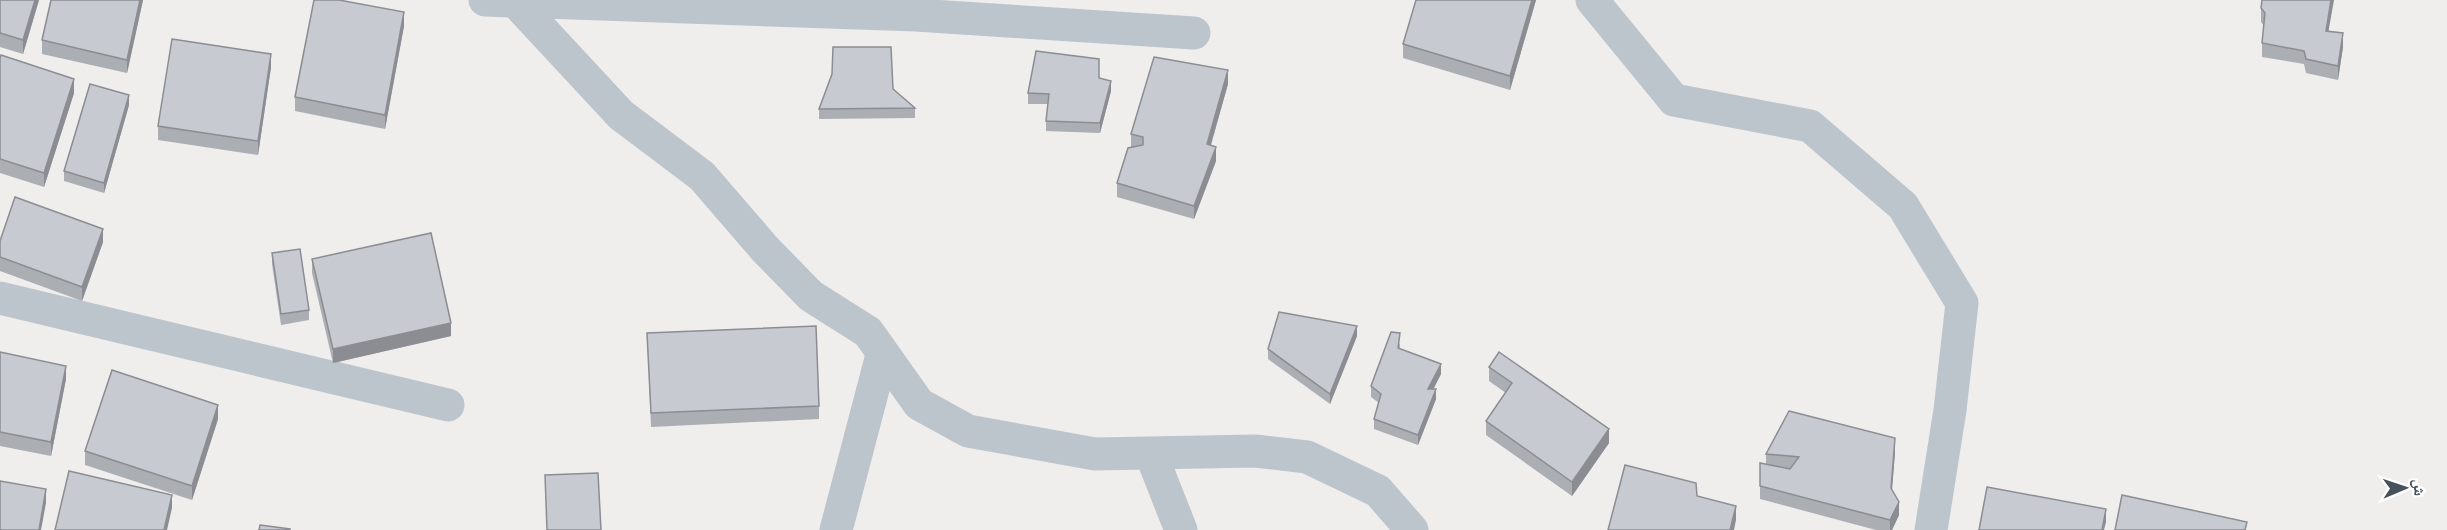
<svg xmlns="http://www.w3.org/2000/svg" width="2447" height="530" viewBox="0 0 2447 530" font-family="Roboto,'Noto Naskh Arabic',sans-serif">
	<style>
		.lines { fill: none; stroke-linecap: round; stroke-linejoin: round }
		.street { stroke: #bcc5cb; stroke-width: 33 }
		.wall { fill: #abaeb3 }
		.shaded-wall { fill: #8b8d92 }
		.building { fill: #c7cad0; stroke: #8b8d92; stroke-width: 1.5 }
	</style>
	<rect width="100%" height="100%" fill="#f0eded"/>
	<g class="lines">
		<g class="street">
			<polyline points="485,0 916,15 1194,33"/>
			<polyline points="1592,0 1674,100 1810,126 1903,206 1962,303 1950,410 1931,530"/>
			<polyline points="516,2 621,115 702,176 765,249 811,296 868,332 919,404 968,431 1095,454 1255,451 1307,457 1378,491 1412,530"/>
			<polyline points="0,298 448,405"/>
			<polyline points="1151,454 1181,530"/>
			<polyline points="836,530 882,355"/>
		</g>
	</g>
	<g class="wall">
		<polygon points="0,0 39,0 23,54 0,47"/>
		<polygon points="51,0 143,0 127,73 42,54 42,40"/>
		<polygon points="1416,0 1536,0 1510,90 1403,58 1403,44"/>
		<polygon points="2261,8 2329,32 2343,47 2338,80 2306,73 2304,64 2262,57 2262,43 2264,26 2261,22"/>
		<polygon points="404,26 385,129 295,111 295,97"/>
		<polygon points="0,58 74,93 44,187 0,173"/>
		<polygon points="271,67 258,155 158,140 158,126"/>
		<polygon points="1228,84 1211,145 1216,161 1194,219 1117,197 1117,183 1131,147 1131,134"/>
		<polygon points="893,89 915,108 915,118 819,119 819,109"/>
		<polygon points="1111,91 1100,133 1046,131 1046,121 1048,104 1028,104 1028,93"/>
		<polygon points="129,105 104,193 64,181 64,171"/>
		<polygon points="0,241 103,242 82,301 0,271"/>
		<polygon points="272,253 309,310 309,320 281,325 272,264"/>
		<polygon points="312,259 451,336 333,363 312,273"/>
		<polygon points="647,333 819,406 819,419 651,427"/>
		<polygon points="1357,336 1330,404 1268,359 1268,349"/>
		<polygon points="1400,343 1400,349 1441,374 1433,389 1436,399 1418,445 1374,429 1374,419 1379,403 1371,397 1371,386"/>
		<polygon points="0,352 66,379 51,456 0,446"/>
		<polygon points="1489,367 1609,443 1572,496 1486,435 1486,421 1506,393 1489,381"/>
		<polygon points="218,419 192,500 85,465 85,451"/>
		<polygon points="1895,452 1892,490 1899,515 1892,530 1876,530 1760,499 1760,463 1766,464 1766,454"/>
	</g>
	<g class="shaded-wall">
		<polygon points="35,0 39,0 23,54 23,40"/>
		<polygon points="140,0 143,0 127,73 127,60"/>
		<polygon points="1532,0 1536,0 1510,90 1510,76"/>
		<polygon points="2331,0 2334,0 2326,45 2326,31"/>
		<polygon points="404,12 404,26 385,129 385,115"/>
		<polygon points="2343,33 2343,47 2338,80 2338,66"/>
		<polygon points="271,54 271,67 258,155 258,141"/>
		<polygon points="1228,70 1228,84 1207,158 1207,144"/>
		<polygon points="74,79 74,93 44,187 44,173"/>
		<polygon points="1111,81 1111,91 1100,133 1100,123"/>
		<polygon points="129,95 129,105 104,193 104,183"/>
		<polygon points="1216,147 1216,161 1194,219 1194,206"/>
		<polygon points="103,229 103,242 82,301 82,287"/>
		<polygon points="451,323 451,336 333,363 333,349"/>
		<polygon points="1357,326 1357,336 1330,404 1330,394"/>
		<polygon points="1441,364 1441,374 1428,400 1428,389"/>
		<polygon points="66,366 66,379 51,456 51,442"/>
		<polygon points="1436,389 1436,399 1418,445 1418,435"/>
		<polygon points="218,405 218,419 192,500 192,486"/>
		<polygon points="1609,429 1609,443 1572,496 1572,482"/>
		<polygon points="1895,438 1895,452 1891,502 1891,488"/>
		<polygon points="46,489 46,503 41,530 39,530"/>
		<polygon points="172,495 172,508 167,530 164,530"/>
		<polygon points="1899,502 1899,515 1892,530 1890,530 1890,520"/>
		<polygon points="1736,506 1736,520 1734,530 1730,530"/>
		<polygon points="2106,509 2106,522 2104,530 2102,530"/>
	</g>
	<g class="building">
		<polygon points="0,0 35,0 23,40 0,33"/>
		<polygon points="51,0 140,0 127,60 42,40"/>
		<polygon points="314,0 339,0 404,12 385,115 295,97"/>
		<polygon points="1416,0 1532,0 1510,76 1403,44"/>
		<polygon points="2262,0 2331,0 2326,31 2343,33 2338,66 2306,59 2304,51 2262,43 2265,13 2261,8"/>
		<polygon points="172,39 271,54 258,141 158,126"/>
		<polygon points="833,47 891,47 893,89 915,108 819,109 832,74"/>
		<polygon points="1036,51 1099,59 1099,78 1111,81 1100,123 1046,121 1049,94 1028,93"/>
		<polygon points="1,55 74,79 44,173 0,159 0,58"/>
		<polygon points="1154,57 1228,70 1207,144 1216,147 1194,206 1117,183 1128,148 1143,145 1143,137 1131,134"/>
		<polygon points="90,84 129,95 104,183 64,171"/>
		<polygon points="15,197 103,229 82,287 0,257 0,241"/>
		<polygon points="431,233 451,323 333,349 312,259"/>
		<polygon points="300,249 309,310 281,314 272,253"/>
		<polygon points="1279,312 1357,326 1330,394 1268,349"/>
		<polygon points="816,326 819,406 651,413 647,333"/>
		<polygon points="1391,332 1400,333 1398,348 1441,364 1428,389 1436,389 1418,435 1374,419 1381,394 1371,386"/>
		<polygon points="0,352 66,366 51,442 0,432"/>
		<polygon points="1499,352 1609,429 1572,482 1486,421 1512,383 1489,367"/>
		<polygon points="112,370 218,405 192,486 85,451"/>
		<polygon points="1789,411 1895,438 1891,488 1899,502 1890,520 1760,486 1760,463 1790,469 1799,457 1766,454"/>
		<polygon points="1625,465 1696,483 1697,496 1736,506 1730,530 1608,530"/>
		<polygon points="69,471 172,495 164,530 55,530"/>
		<polygon points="598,473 601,530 547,530 545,475"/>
		<polygon points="0,481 46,489 39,530 0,530"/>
		<polygon points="1987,487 2106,509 2102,530 1979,530"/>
		<polygon points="2122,495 2247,522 2245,530 2115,530"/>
		<polygon points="260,525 290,529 290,530 259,530"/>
	</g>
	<g transform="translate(2405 488) rotate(88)" stroke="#ffffff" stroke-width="4.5" paint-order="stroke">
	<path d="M0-4.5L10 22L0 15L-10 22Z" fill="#475159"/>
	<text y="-9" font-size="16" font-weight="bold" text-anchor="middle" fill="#475159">ش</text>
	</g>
</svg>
